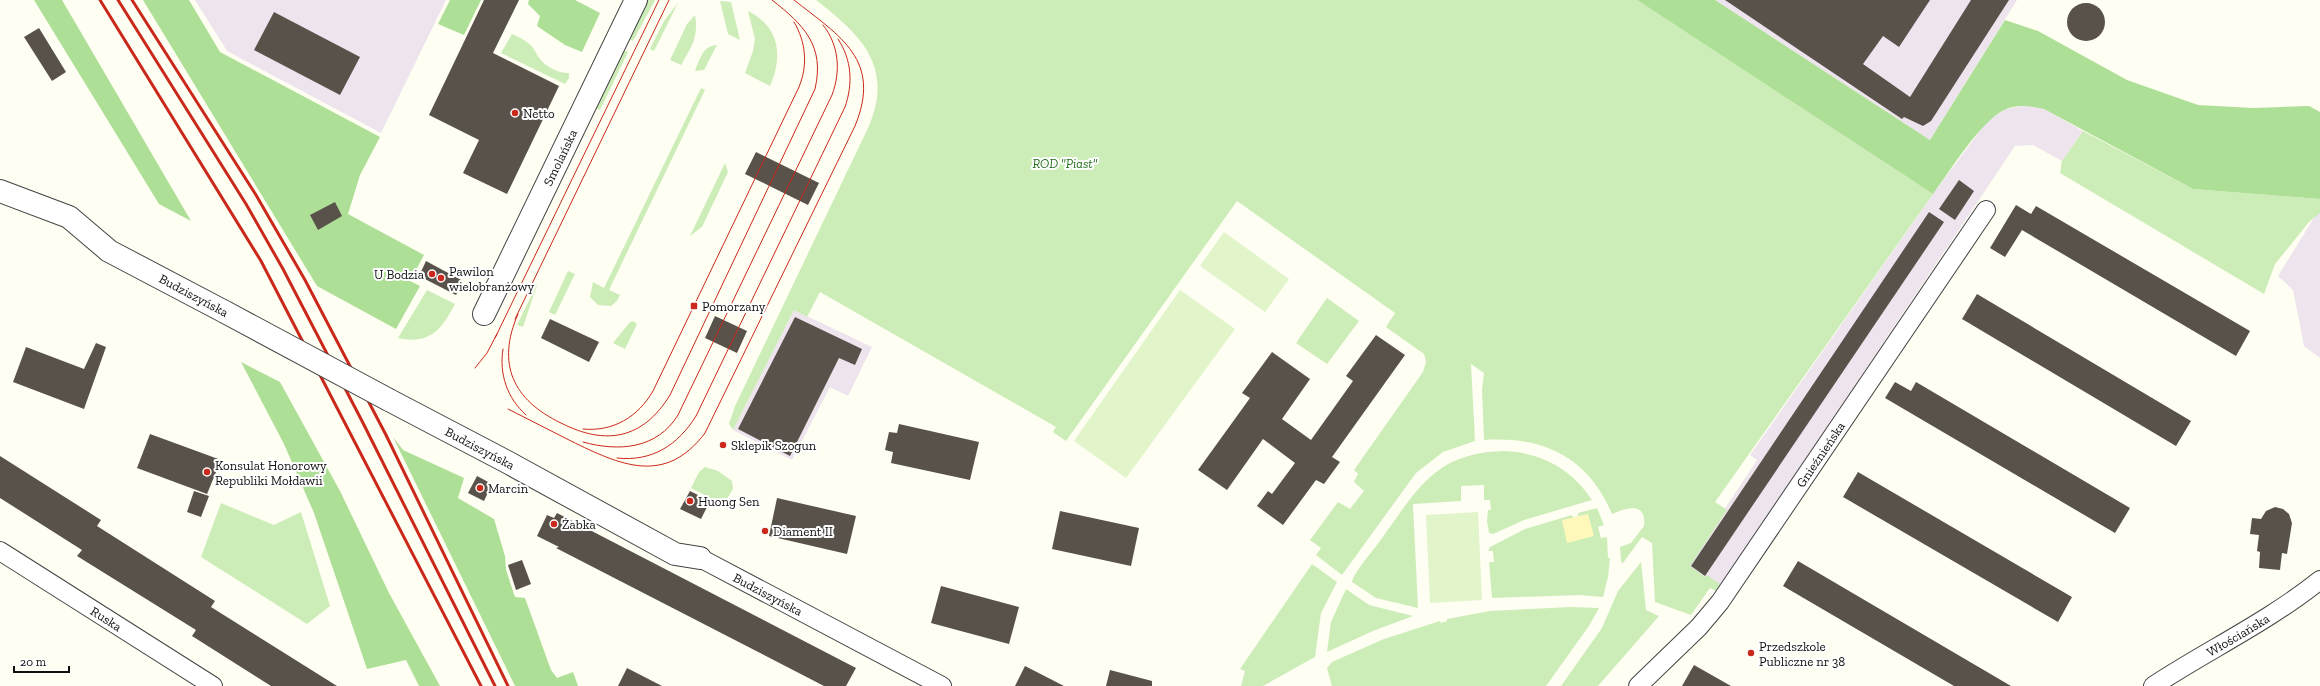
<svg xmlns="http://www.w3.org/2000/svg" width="2320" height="686" viewBox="0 0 2320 686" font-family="'Zilla Slab',serif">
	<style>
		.industrial { fill: #eee4ee }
		.green { fill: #cdedb8 }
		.forest { fill: #aedf96 }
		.sand { fill: #fff8bb }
		.pitch { fill: #e1f4ca }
		.building { fill: #59524b }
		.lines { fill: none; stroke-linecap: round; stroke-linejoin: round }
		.minor-casing { stroke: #434343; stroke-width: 20 }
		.tertiary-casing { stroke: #434343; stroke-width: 24 }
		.minor { stroke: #fff; stroke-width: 18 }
		.tertiary { stroke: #fff; stroke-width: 22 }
		.tram { stroke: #cb281c; stroke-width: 1 }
		.rail { stroke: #cb281c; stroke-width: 3 }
		.tertiary-bridge-casing { stroke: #434343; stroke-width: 24; stroke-linecap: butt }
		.tertiary-bridge { stroke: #fff; stroke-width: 22 }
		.poi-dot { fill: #cb281c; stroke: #fff; stroke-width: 1.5 }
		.labels { text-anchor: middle; stroke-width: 4; stroke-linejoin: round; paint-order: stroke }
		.poi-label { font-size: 13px; fill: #101010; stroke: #fff; text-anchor: start }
		.street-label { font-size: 13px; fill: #101010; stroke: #fff }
		.park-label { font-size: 13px; font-style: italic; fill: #216d1a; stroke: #fff }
	</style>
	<rect width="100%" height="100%" fill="#fffef2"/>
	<g class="industrial">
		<polygon points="195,0 446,0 381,133 227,51"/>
		<polygon points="1715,0 2017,0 1930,140"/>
		<polygon points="2028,105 2044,109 2083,131 2062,161 2033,145 2015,146 1719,588 1687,566 1757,460 1750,455 1933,194 1988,120 2006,109"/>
		<polygon points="2320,208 2320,358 2304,346 2293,290 2278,276"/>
		<polygon points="794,310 872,347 848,396 830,387 792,460 733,430"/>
	</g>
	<g class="green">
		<polygon points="648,0 655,0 633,41 629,39"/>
		<path d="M816 0H1637L1933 194 1715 502 1727 510 1690 566 1705 577 1707 575 1720 584 1716 591 1710 588 1691 615 1655 602 1652 543 1642 537 1623 563 1621 562 1620 547 1631 543 1644 526C1647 501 1626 508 1612 514 1588 457 1543 436 1484 440L1482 390 1484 373 1471 364 1475 441 1443 452 1416 473 1342 575 1316 555 1321 548 1310 540 1338 502 1350 509 1364 491 1354 482 1358 474 1354 470 1423 372 1426 362 1424 354 1386 327 1395 313 1237 201 1066 441 1053 432 1056 427 820 292 807 317 794 310 733 430 729 424 735 406 868 128C895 67 861 35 816 0Z"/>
		<polygon points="720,1 731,2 740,40 728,34"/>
		<polygon points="678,3 654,51 650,49 664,21"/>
		<path d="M748 11C780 27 783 56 770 86L745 73 753 51 755 39Z"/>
		<path d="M695 15C699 37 691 48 681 65L670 60 687 24Z"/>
		<path d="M512 34C517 36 523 39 528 43 535 48 536 55 541 60 546 67 561 74 569 73V78L565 84 501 53Z"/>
		<path d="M717 45 704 70 695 71C699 61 703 45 717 45Z"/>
		<polygon points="623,50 628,52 600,110 596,108"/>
		<polygon points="701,88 705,90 609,290 620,295 617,301 611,306 598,305 590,297 593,282 604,288"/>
		<polygon points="2083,131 2193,189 2320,199 2320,213 2309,222 2275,264 2264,294 2060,173 2062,161"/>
		<polygon points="725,163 728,172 702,227 690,236"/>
		<polygon points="568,271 575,274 555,315 549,312"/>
		<polygon points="538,282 523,327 517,325"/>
		<path d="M427 290 455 304C442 329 430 345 398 338Z"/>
		<polygon points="1327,298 1359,321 1327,364 1296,343"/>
		<polygon points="633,321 637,324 625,349 613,343 630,322"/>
		<path d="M1505 451C1542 453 1572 469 1592 500L1524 520 1493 534 1489 533 1487 521 1488 510H1491L1490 500H1484V485L1461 486V501L1413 504 1418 608 1376 598 1352 582C1353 574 1371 553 1377 545 1416 492 1433 452 1505 451Z"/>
		<polygon points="705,467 718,471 732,481 733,489 723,505 691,488 699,472"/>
		<polygon points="221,503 274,525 301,512 330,606 307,624 201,557"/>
		<polygon points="1597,508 1604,525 1598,527 1601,538 1607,537 1608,558 1610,558 1608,577 1603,597 1580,595 1492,598 1489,562 1494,562 1493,551 1488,551 1490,547 1525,529 1572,515 1573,518 1562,520 1588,514 1578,516 1578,513"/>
		<polygon points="1641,562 1646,610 1659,616 1598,686 1561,686 1602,628 1618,591"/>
		<polygon points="1312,564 1337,582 1321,613 1315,657 1263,686 1241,686 1245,671 1240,669"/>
		<polygon points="1346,589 1369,605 1413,616 1373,631 1327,652 1331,622"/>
		<polygon points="1571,607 1599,608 1589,626 1546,686 1332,686 1327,668 1332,662 1384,639 1440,621 1441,623 1447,621 1447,619 1490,611"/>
	</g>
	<g class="forest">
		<polygon points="34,0 62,0 191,221 159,204"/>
		<polygon points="143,0 189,0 220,52 380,137 360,175 348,214 424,255 410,281 420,286 396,329 317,286"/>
		<polygon points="450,0 481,0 464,35 438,24"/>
		<polygon points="529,0 575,0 600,13 582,52 565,45 537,26 540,16 528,4"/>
		<path d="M1637 0H1715L1930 140 2005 20 2038 31 2127 80 2198 105 2253 108 2309 106 2320 112V199L2193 189 2044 109C2031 106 2016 104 2004 110 1979 123 1951 170 1933 194Z"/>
		<polygon points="241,362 280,382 340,491 389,593 440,686 419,686 406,660 367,669 314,513 284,444"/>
		<polygon points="393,437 403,450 464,478 458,498 494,519 505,556 506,570 515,597 525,598 551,670 557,678 573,672 578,686 515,686"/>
	</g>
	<polygon class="sand" points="1588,514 1594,536 1567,543 1562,520"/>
	<g class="pitch">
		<polygon points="1224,232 1289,279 1265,312 1200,266"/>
		<polygon points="1180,290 1235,329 1126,478 1074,441"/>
		<polygon points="1478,512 1482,600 1430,603 1426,515"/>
	</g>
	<g class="building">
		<polygon points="484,0 519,0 493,53 559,86 507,194 463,173 479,140 429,115"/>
		<polygon points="1725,0 1930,0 1899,47 1883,36 1863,64 1910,97 1971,0 2009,0 1931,121 1923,126 1904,117 1902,119"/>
		<circle cx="2086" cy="22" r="19"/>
		<polygon points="274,12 360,57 340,95 254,50"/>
		<polygon points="39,28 66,72 52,81 24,37"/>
		<polygon points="756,152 819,183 808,205 745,174"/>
		<polygon points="1959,180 1974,191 1955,220 1939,209"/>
		<polygon points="335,202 342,216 318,230 310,215"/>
		<polygon points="2016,205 2031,214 2036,206 2250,331 2236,356 2022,230 2005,257 1990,248"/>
		<polygon points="1929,212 1944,222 1705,576 1691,566"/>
		<polygon points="426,261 463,281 456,295 419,276"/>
		<polygon points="1977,294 2191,421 2176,446 1962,319"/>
		<polygon points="715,316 747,331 737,353 705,338"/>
		<polygon points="795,317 862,349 855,365 839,358 790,456 738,429"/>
		<polygon points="550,319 599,342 589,362 541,338"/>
		<polygon points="1376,335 1405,355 1332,457 1340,462 1324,484 1316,480 1283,525 1257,506 1268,491 1272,494 1295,463 1263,439 1227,490 1198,470 1250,398 1242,393 1272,352 1310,379 1282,419 1311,440 1353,381 1346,376"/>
		<polygon points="96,343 106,347 84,409 13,382 26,347 84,369"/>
		<polygon points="1895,382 1911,391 1916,382 2130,508 2115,533 1885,398"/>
		<polygon points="899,424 979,442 970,480 891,463 893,452 885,450 889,432 897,433"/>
		<polygon points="150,434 221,460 207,494 137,468"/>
		<polygon points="0,456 101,520 97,526 215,601 211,607 337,686 271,686 192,636 196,630 77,556 82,550 0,498"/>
		<polygon points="1858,472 2072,597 2058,622 1843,497"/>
		<polygon points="477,476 492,484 484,501 468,493"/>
		<polygon points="194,491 209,496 201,517 187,512"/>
		<polygon points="690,491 710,501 701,519 680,509"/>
		<polygon points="777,498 856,516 847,554 769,536"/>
		<polygon points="2275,507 2283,509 2289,514 2292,523 2287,554 2282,553 2280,570 2259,568 2260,552 2257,551 2259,535 2250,534 2252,518 2261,519 2266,511"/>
		<polygon points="1060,511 1139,528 1131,566 1052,549"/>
		<polygon points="557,513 856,668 846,686 824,686 556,548 559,547 537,536 547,515 554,518"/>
		<polygon points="522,560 531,584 516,590 508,565"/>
		<polygon points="1798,561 2011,686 1954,686 1783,586"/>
		<polygon points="941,586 1019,607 1009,644 931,623"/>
		<polygon points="1694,665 1731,686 1682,686"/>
		<polygon points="1025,666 1064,686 1015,686"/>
		<polygon points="627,668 662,686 618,686"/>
		<polygon points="1110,670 1152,681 1152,686 1106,686"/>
	</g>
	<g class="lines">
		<g class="minor-casing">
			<g id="minor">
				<path id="s1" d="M0 551 213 686"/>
				<path id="s2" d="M700 558 942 686"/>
				<path id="s3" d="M1638 686 1699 627 1720 602 1986 210"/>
				<path id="s4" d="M2153 686C2208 650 2269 621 2320 580"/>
			</g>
		</g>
		<g class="tertiary-casing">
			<g id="tertiary">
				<polyline points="0,191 69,217 109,251 225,312"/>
				<path id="s5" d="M484 314 636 0"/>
				<path id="s6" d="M389 400 509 463 675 554 700 558"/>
			</g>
		</g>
		<use href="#minor" class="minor"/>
		<use href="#tertiary" class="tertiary"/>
		<g class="tram">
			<path d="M518 314C496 364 513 400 561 423 606 446 643 439 670 395L815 89C825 46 804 25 772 0"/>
			<polyline points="515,319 669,0"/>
			<polyline points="495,338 659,0"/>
			<path d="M503 349C499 374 507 398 526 415"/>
			<polyline points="475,368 487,353 497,334"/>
			<path d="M508 409C529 420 550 430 571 441 620 465 665 486 705 433L855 126C882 60 841 37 794 0"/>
			<path d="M583 429C613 432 638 417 653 391L799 87C808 65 806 42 794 22"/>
			<path d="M583 442C619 452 657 449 678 415L832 95C841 71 839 45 823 25"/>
			<path d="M617 458C652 462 678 445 696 416L845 107C853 84 852 60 838 39"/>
		</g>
		<g class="rail">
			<polyline points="100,0 261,261 481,686"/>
			<polyline points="118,0 246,204 283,269 362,421 495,686"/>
			<polyline points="132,0 256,195 305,280 386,435 508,686"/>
		</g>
		<g class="tertiary-bridge-casing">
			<polyline id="tertiary-bridge" points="225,312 389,400"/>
		</g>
		<use href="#tertiary-bridge" class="tertiary-bridge"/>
	</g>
	<g class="poi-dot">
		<circle cx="515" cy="113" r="4"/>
		<circle cx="432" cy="274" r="4"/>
		<circle cx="441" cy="278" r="4"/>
		<rect x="690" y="302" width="8" height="8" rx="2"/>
		<circle cx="723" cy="445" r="4"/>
		<circle cx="207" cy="472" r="4"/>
		<circle cx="480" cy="488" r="4"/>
		<circle cx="690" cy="501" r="4"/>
		<circle cx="554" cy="524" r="4"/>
		<circle cx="765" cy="531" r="4"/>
		<circle cx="1751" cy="653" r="4"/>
	</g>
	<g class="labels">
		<g class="poi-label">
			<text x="523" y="118">Netto</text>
			<text x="449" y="276">Pawilon<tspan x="449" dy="15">wielobranżowy</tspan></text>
			<text x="424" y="279" text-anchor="end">U Bodzia</text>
			<text x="702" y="311">Pomorzany</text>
			<text x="731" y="450">Sklepik Szogun</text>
			<text x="215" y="470">Konsulat Honorowy<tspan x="215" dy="15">Republiki Mołdawii</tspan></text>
			<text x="488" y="493">Marcin</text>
			<text x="698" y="506">Huong Sen</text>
			<text x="562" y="529">Żabka</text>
			<text x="773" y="536">Diament II</text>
			<text x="1759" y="651">Przedszkole<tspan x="1759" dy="15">Publiczne nr 38</tspan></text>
		</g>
		<g class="street-label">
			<text dy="5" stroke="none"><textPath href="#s5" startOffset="174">Smolańska</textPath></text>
			<text transform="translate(194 295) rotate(28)" y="5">Budziszyńska</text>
			<text dy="5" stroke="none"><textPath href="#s6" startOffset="103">Budziszyńska</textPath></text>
			<text dy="5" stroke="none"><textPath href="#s3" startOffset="296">Gnieźnieńska</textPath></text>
			<text dy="5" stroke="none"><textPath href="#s2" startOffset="77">Budziszyńska</textPath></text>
			<text dy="5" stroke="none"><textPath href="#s1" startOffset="126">Ruska</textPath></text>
			<text dy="5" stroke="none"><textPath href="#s4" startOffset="99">Włościańska</textPath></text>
		</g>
		<g class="park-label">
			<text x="1065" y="168">ROD "Piast"</text>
		</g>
	</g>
	<path d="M14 666v6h55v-6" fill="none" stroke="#101010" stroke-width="2"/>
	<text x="20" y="666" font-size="12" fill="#101010" stroke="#ffffff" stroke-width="3" paint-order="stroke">20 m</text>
</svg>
